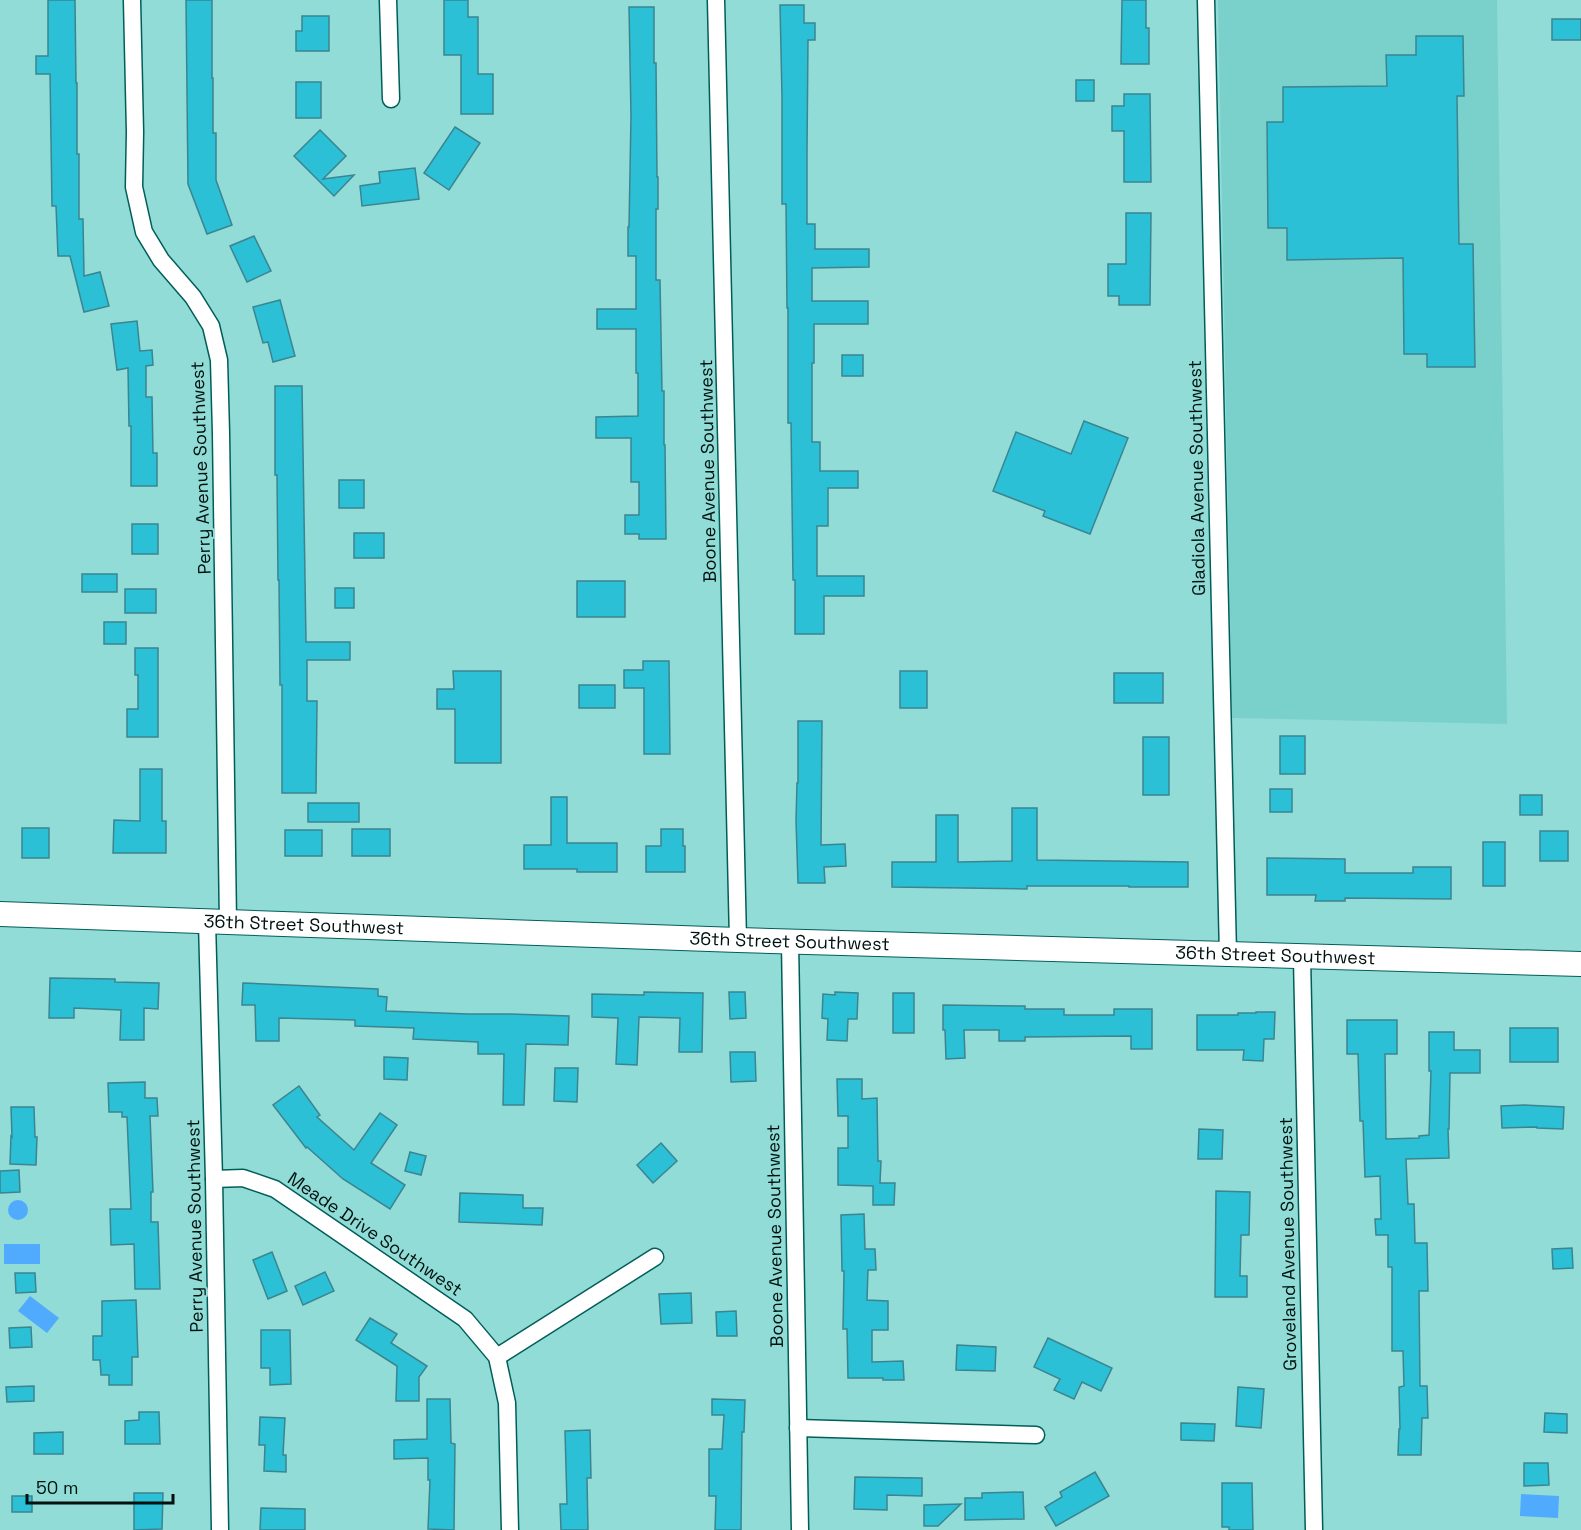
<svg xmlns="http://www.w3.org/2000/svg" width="1581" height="1530" viewBox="0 0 1581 1530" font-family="'Space Grotesk',sans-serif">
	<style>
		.built { fill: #7ad1cb }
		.water { fill: #50aafe }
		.building { fill: #2bc0d5; stroke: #3b8591; stroke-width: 1.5 }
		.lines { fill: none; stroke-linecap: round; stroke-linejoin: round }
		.street-casing { stroke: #005e59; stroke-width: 19 }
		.secondary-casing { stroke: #005e59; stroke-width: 26 }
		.street { stroke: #fff; stroke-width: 16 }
		.secondary { stroke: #fff; stroke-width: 24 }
		.labels { text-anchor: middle; stroke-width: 4.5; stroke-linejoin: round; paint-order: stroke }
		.street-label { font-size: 18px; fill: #001210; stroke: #91dcd6 }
	</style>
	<rect width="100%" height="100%" fill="#91dcd6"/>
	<polygon class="built" points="1218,0 1497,0 1507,724 1232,718"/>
	<g class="water">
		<circle cx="18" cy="1210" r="10"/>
		<rect x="4" y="1244" width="36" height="20"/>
		<polygon points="30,1296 59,1318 47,1333 18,1311"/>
		<polygon points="1521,1494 1559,1496 1558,1518 1520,1516"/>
	</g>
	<g class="building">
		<polygon points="48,0 75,0 76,83 77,83 77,154 79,154 79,219 83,219 84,276 100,272 109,306 84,312 70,256 58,256 56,206 52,206 50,74 36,74 36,56 48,56"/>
		<polygon points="186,0 212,0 212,78 213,78 213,133 216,133 216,180 232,225 207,234 188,184"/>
		<polygon points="444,0 468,0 468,17 478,17 478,74 493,74 493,114 461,114 461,55 444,55"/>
		<polygon points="1122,0 1146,0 1146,28 1149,28 1149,64 1121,64"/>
		<polygon points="780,5 804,5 804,23 815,23 815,40 808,40 807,152 807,224 815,224 815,249 869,249 869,267 812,268 812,301 868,301 868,324 814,324 814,363 812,363 812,442 820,442 820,471 858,471 858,488 828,488 828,526 817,526 817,576 864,576 864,596 824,596 824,634 795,634 795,580 793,580 791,423 788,423 788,308 787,308 786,204 782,204 782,97"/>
		<polygon points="629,7 654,7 654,63 656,63 657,177 658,177 658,209 656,209 656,280 660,280 662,391 664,391 664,445 665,445 666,539 639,539 639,534 625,534 625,515 639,515 639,482 631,482 631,438 596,438 596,417 638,416 638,373 636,373 636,329 597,329 597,309 636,309 636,256 628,256 628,227 629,227 631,116"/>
		<polygon points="302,16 329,16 329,51 296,51 296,31 302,31"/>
		<rect x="1552" y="19" width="29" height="21"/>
		<polygon points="1416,36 1463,36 1464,96 1457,96 1459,244 1473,244 1475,367 1427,367 1427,354 1404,354 1403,258 1287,260 1287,228 1268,228 1267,122 1283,122 1283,87 1387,86 1386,55 1416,55"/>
		<rect x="1076" y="80" width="18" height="21"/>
		<rect x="296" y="82" width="25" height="36"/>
		<polygon points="1124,94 1150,94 1151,182 1124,182 1124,131 1112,131 1112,106 1124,106"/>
		<polygon points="455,127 480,143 449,190 424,173"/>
		<polygon points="320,130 346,156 323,179 354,175 334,196 294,156"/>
		<polygon points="415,168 419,199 362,206 360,186 380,183 379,172"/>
		<polygon points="1126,213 1151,213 1150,305 1119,305 1119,296 1108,296 1108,264 1126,264"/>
		<polygon points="254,236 271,271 247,282 230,246"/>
		<polygon points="280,300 295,356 273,362 268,342 263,343 253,307"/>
		<polygon points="137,321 140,351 152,350 153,365 146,366 146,397 152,397 153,453 157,453 157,486 131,486 131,426 129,426 128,368 117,370 111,324"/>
		<rect x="842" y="355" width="21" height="21"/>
		<polygon points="275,386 302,386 306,642 350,642 350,660 307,660 307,701 317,701 316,793 282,793 282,685 280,685 279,580 278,580 277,475 275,475"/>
		<polygon points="1084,421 1128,438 1090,534 1043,516 1045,511 993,491 1016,432 1071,454"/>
		<rect x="339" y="480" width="25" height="28"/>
		<rect x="132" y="524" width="26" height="30"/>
		<rect x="354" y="533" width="30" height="25"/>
		<rect x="82" y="574" width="35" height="18"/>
		<rect x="577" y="581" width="48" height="36"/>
		<rect x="335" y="588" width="19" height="20"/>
		<rect x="125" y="589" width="31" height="24"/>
		<rect x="104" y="622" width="22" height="22"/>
		<polygon points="135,648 158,648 158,737 127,737 127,709 138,709 138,675 135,675"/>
		<polygon points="643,661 669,661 670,754 644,754 644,688 624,688 624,670 643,670"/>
		<polygon points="453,671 501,671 501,763 455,763 455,709 437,709 437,689 454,689"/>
		<rect x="900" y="671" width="27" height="37"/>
		<rect x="1114" y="673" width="49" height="30"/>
		<rect x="579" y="685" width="36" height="23"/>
		<polygon points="798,721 822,721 821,845 845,844 846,866 824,867 825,883 798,883 796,820 797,783 798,783"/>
		<rect x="1280" y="736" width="25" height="38"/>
		<rect x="1143" y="737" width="26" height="58"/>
		<polygon points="140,769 162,769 162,821 166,821 166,853 113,853 114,820 140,821"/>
		<rect x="1270" y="789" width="22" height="23"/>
		<rect x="1520" y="795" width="22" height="20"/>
		<polygon points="551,797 567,797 567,843 617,843 617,872 577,872 577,869 524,869 524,845 551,845"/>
		<rect x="308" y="803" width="51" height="19"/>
		<polygon points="1012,808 1037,808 1037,860 1188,862 1188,887 1129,887 1129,886 1027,886 1027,889 892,887 892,862 936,862 936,815 958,815 958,862 1012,861"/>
		<rect x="22" y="828" width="27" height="30"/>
		<rect x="352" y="829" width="38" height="27"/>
		<polygon points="661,829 683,829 683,846 685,846 685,872 646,872 646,846 661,846"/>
		<rect x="285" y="830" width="37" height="26"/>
		<rect x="1540" y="831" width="28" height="30"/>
		<rect x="1483" y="842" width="22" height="44"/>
		<polygon points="1267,858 1345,859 1345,873 1413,873 1413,867 1451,867 1451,899 1345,898 1345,901 1315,901 1316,895 1267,895"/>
		<polygon points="50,978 115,979 115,982 159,983 158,1009 144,1008 144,1040 120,1040 121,1010 74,1008 74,1018 49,1018"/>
		<polygon points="243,983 378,989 378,996 387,997 386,1011 468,1014 511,1014 569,1016 568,1045 526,1044 524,1105 503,1105 504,1054 478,1054 478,1042 413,1039 414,1028 355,1026 355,1020 279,1018 279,1041 256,1041 255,1005 242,1005"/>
		<polygon points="644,992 703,993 702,1052 679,1052 680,1018 639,1017 637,1065 616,1064 618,1018 592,1017 592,994 644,995"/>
		<polygon points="729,992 745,992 746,1018 730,1019"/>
		<polygon points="835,992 858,993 857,1019 848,1019 847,1041 827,1040 828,1019 822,1018 823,994 835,995"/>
		<rect x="893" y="993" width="21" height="40"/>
		<polygon points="943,1005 1025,1006 1025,1009 1064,1009 1064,1015 1114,1015 1114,1009 1152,1009 1152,1049 1131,1049 1131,1036 1025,1037 1025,1041 999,1041 999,1030 964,1030 965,1058 946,1059 945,1030 943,1030"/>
		<polygon points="1256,1012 1275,1012 1274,1039 1264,1039 1263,1061 1243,1060 1244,1050 1197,1050 1197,1015 1238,1015 1238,1013 1256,1013"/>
		<polygon points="1347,1020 1397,1020 1397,1054 1385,1054 1386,1139 1419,1138 1419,1136 1429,1135 1431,1071 1429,1071 1429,1032 1454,1032 1454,1050 1480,1050 1480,1073 1450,1073 1449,1129 1448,1129 1449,1158 1406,1159 1408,1204 1414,1204 1415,1243 1427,1243 1428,1291 1419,1291 1420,1386 1427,1386 1428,1418 1422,1418 1421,1455 1398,1455 1399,1429 1400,1429 1399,1387 1404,1386 1403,1351 1392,1351 1392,1267 1388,1267 1388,1235 1376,1235 1375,1219 1381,1219 1380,1176 1365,1177 1363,1121 1360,1121 1358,1054 1347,1054"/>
		<rect x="1510" y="1028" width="48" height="34"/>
		<polygon points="730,1052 755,1052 756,1081 731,1082"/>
		<polygon points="384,1057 408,1058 407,1080 384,1079"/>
		<polygon points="555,1068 578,1068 577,1102 554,1101"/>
		<polygon points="837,1079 862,1079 862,1099 877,1098 878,1161 881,1161 880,1183 895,1183 894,1205 873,1205 873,1186 838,1185 838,1148 848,1148 848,1116 838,1116"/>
		<polygon points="145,1082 145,1098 157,1098 158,1116 150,1116 153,1192 151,1192 151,1222 158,1222 160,1289 135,1289 134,1244 111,1245 110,1209 131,1209 127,1117 122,1117 122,1112 109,1112 108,1083"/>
		<polygon points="299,1086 320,1115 317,1117 354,1150 380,1113 397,1125 371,1163 405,1185 390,1209 343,1179 307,1147 306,1148 273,1105"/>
		<polygon points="1524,1105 1564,1107 1563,1129 1537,1128 1537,1127 1502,1128 1501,1106"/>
		<polygon points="11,1107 34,1107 35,1137 37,1137 36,1165 10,1164 11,1136 12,1137"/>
		<polygon points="1199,1129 1223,1130 1222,1159 1198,1159"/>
		<polygon points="661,1143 677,1161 653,1183 637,1165"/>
		<polygon points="410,1152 426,1156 421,1175 405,1171"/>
		<polygon points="19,1170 20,1192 0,1193 0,1171"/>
		<polygon points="1216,1191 1250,1192 1249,1235 1241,1235 1240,1276 1247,1276 1247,1297 1215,1297"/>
		<polygon points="460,1193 523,1195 523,1208 543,1208 542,1225 459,1222"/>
		<polygon points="864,1214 865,1249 875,1249 876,1270 868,1270 867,1300 888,1301 888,1330 872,1330 872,1362 903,1361 904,1380 883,1380 883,1378 848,1378 847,1329 843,1329 844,1271 842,1271 841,1215"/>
		<polygon points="1572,1248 1573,1268 1553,1269 1552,1249"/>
		<polygon points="272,1252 287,1291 268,1299 253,1260"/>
		<polygon points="325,1272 334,1291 303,1305 295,1286"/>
		<polygon points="15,1273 35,1273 36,1292 16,1293"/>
		<polygon points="691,1293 692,1323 661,1324 659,1294"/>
		<polygon points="136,1300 138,1357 132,1357 132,1385 109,1385 109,1375 101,1375 100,1360 93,1360 93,1336 102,1336 102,1301"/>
		<polygon points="736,1311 737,1336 717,1336 716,1312"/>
		<polygon points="370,1318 397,1334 391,1343 427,1366 419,1377 419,1401 396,1401 397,1366 356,1340"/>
		<polygon points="31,1327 32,1347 10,1348 9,1328"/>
		<polygon points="261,1330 290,1330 291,1384 270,1385 270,1368 261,1368"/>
		<polygon points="1048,1338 1112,1368 1101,1391 1082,1382 1074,1399 1054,1390 1060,1379 1034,1367"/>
		<polygon points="957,1345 996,1347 995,1371 956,1370"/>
		<polygon points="34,1386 34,1401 7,1402 6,1387"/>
		<polygon points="1238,1387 1264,1389 1261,1428 1236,1426"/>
		<polygon points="427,1399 450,1399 451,1443 455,1444 454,1530 428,1529 430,1480 428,1480 428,1458 394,1459 394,1440 427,1439"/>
		<polygon points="712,1399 745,1400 744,1432 742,1432 741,1530 715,1530 716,1496 709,1496 709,1449 722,1449 724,1415 712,1415"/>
		<polygon points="139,1412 159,1412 160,1444 125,1444 125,1421 139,1420"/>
		<polygon points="1545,1413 1567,1414 1567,1433 1544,1432"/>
		<polygon points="260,1417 285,1418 283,1455 286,1455 286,1472 264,1471 265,1445 259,1445"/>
		<polygon points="1181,1423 1215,1424 1214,1441 1181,1440"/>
		<polygon points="590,1430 591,1478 587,1478 588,1530 561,1530 560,1504 567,1504 565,1431"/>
		<polygon points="63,1432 63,1454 34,1454 34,1433"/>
		<polygon points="1524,1463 1548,1463 1549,1485 1524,1486"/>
		<polygon points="1095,1472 1109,1496 1056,1526 1045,1507 1062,1497 1060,1492"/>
		<polygon points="855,1477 922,1478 922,1496 887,1495 887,1510 854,1509"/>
		<polygon points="1222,1483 1252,1483 1253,1530 1229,1530 1229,1527 1222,1527"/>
		<polygon points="1023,1492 1024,1519 965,1520 965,1498 982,1498 982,1493"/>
		<polygon points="134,1493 163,1493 162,1529 134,1530"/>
		<rect x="12" y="1496" width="20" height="16"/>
		<polygon points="961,1504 938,1526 924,1526 924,1505"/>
		<polygon points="261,1508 305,1509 305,1530 260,1530"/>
	</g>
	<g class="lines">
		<g class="street-casing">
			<g id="street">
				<polyline points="132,0 135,132 134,187 144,232 161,260 193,297 211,326 219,360 221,433 228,923"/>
				<polyline points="388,0 391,99"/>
				<polyline points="716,0 738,940"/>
				<polyline points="1206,0 1228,955"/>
				<polyline points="207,922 214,1179 220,1530"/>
				<polyline points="790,942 800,1530"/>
				<polyline points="1302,957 1314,1530"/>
				<polyline points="214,1179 243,1178 275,1189 465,1319 497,1357 507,1403 510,1530"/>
				<polyline points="497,1357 655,1257"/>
				<polyline points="798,1428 1036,1435"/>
			</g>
		</g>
		<g class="secondary-casing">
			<g id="secondary">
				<path id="s1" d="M0 914 738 940 1581 964"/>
			</g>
		</g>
		<use href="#street" class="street"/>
		<use href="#secondary" class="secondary"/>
	</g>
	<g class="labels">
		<g class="street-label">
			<text transform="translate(201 468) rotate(-92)" y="6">Perry Avenue Southwest</text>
			<text transform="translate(708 471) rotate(-91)" y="6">Boone Avenue Southwest</text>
			<text transform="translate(1197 478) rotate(-91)" y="6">Gladiola Avenue Southwest</text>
			<text dy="6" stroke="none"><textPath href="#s1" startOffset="304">36th Street Southwest</textPath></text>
			<text dy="6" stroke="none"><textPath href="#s1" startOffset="790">36th Street Southwest</textPath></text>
			<text dy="6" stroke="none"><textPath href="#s1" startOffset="1276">36th Street Southwest</textPath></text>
			<text transform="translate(195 1226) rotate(-91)" y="6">Perry Avenue Southwest</text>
			<text transform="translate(375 1234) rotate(34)" y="6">Meade Drive Southwest</text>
			<text transform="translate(775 1236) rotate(-91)" y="6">Boone Avenue Southwest</text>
			<text transform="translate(1288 1244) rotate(-91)" y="6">Groveland Avenue Southwest</text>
		</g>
	</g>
	<path d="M27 1494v9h146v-9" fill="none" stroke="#001210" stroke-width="3"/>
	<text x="36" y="1494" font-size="18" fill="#001210" stroke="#91dcd6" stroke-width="4.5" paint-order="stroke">50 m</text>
</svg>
